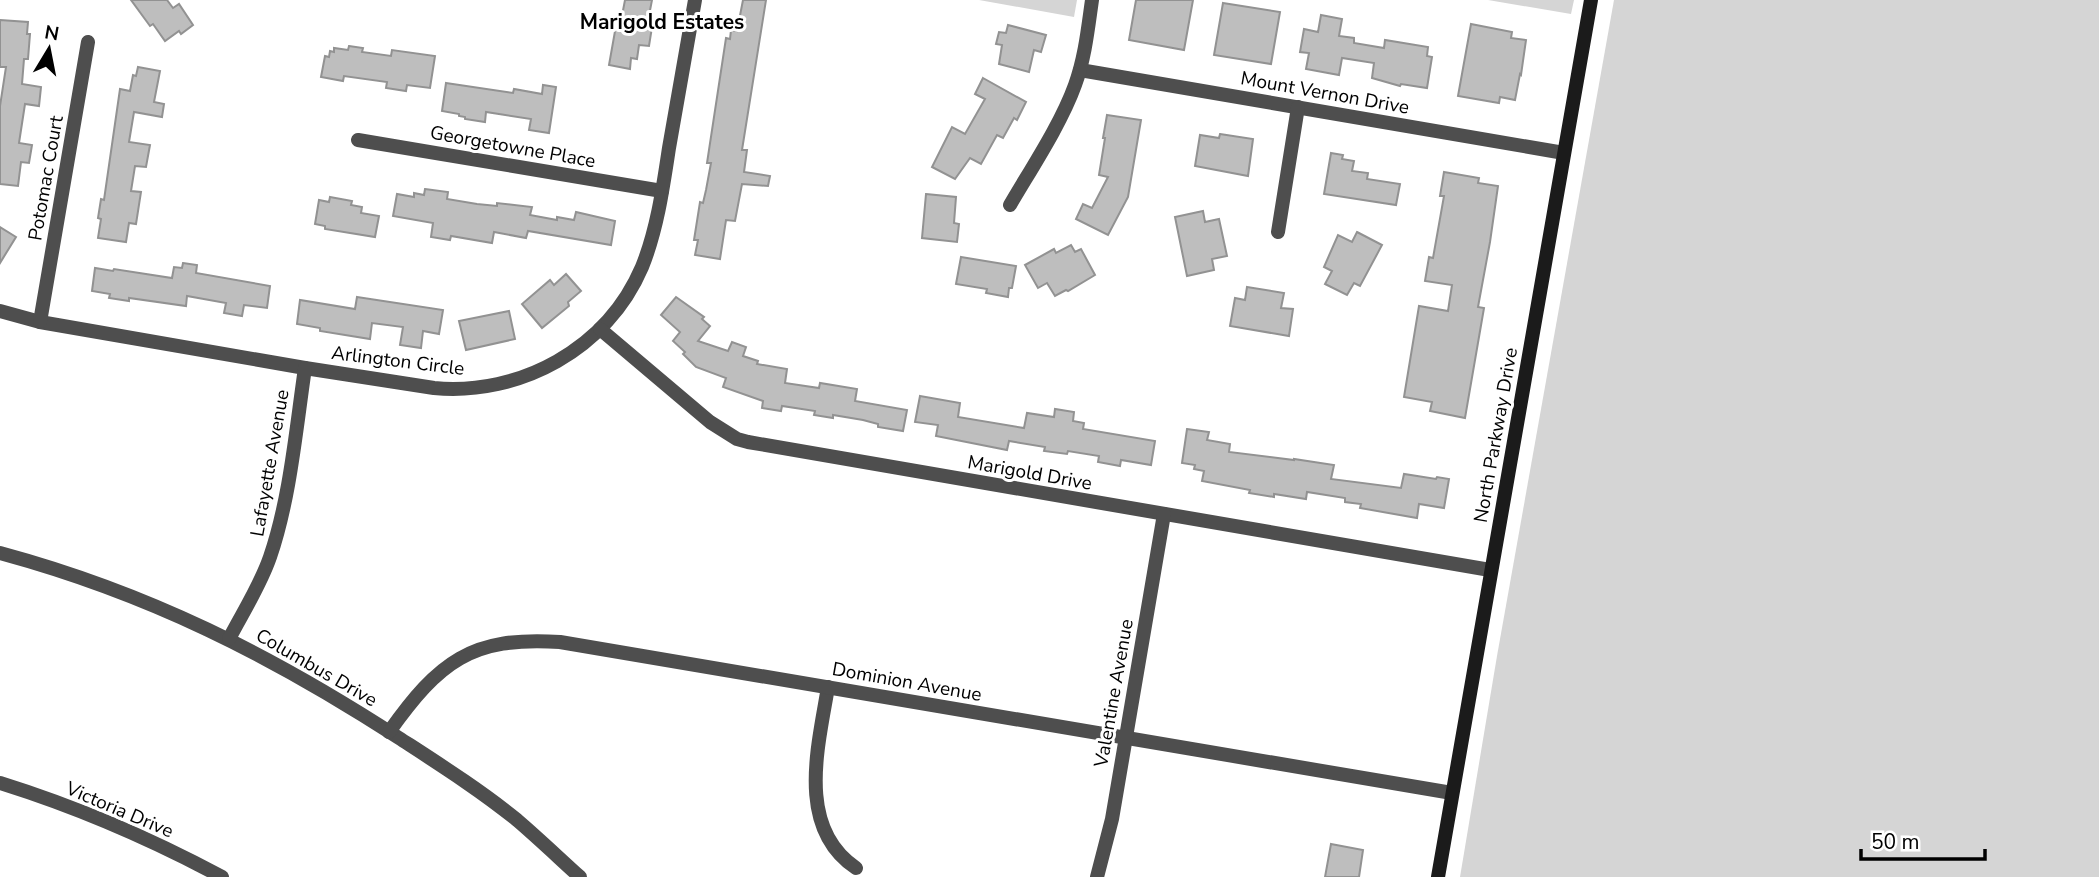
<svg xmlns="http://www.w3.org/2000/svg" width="2099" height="877" viewBox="0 0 2099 877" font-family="'Nunito Sans',sans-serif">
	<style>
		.green { fill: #d5d5d5 }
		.building { fill: #bebebe; stroke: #929292; stroke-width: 2 }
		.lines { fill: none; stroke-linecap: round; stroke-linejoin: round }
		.street { stroke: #4e4e4e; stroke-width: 14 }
		.secondary { stroke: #1b1b1b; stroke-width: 14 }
		.labels { text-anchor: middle; stroke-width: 6; stroke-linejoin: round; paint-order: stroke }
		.street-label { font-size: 19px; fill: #000; stroke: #fff }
		.neighbourhood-label { font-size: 21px; font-weight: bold; fill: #000; stroke: #fff }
	</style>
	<rect width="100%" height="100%" fill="#fff"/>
	<g class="green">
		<polygon points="979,0 1077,0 1074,17"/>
		<polygon points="1488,0 1574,0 1571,14"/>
		<polygon points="1614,0 2099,0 2099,877 1460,877 1497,656"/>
	</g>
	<g class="building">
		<polygon points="131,0 167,0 173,8 179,4 193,25 181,34 179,31 165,41 153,24 150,26"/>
		<polygon points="625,0 652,0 647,26 652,27 649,46 639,45 637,59 631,58 630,69 609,65 617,20 621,21"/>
		<polygon points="743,0 766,0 742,150 747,150 744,172 770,176 768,186 742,184 735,221 726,220 720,259 695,255 698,240 694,240 700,202 703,203 706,190 711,163 707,163 726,38 730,39 731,30 737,31"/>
		<polygon points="1136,0 1193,0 1184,50 1129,40"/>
		<polygon points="1223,3 1280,12 1271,64 1214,55"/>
		<polygon points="1321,15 1342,19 1339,36 1354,38 1354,43 1384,48 1385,40 1428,47 1427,56 1432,57 1427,88 1401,84 1400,86 1372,78 1374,63 1342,58 1339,75 1306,69 1309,53 1300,52 1304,29 1318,32"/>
		<polygon points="0,20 28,22 27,34 30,34 28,59 24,59 22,84 41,87 39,106 25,104 19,143 32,145 29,163 21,162 18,186 0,184 0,106 6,67 0,67"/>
		<polygon points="1471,24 1512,32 1511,38 1526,40 1521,75 1520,74 1515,100 1500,97 1499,103 1458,96"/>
		<polygon points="1008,25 1046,35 1041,52 1034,50 1029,72 999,64 1002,45 996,44 999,32 1006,33"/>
		<polygon points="349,46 363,48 362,52 391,56 392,50 435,56 430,88 407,85 406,91 386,88 387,82 344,76 343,81 321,77 325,56 329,57 330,51 334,52 334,48 348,50"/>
		<polygon points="138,67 160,71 154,102 164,104 162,117 134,112 129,142 150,145 146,167 135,166 131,191 141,192 136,224 129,223 126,242 98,238 101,219 98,218 101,199 104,200 120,89 130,91 133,75 136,76"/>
		<polygon points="983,78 1026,102 1017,120 1014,118 1003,138 997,135 981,164 970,158 955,179 932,167 952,127 965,134 985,99 975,94"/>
		<polygon points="446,83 513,93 514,89 542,94 543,85 556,87 549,133 529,130 531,119 486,112 485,122 465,119 465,117 459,116 459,114 442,111"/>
		<polygon points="1107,115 1141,120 1128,197 1108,235 1076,219 1083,204 1092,208 1108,177 1099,175 1105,138 1103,138"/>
		<polygon points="1220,134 1253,139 1248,176 1195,166 1200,135 1219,138"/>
		<polygon points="1331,153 1343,155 1342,159 1354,161 1352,171 1368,173 1367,179 1400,184 1396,205 1324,194"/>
		<polygon points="1444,172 1479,178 1478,183 1498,186 1490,242 1478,307 1484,308 1465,418 1430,411 1432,402 1404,397 1419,306 1448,311 1452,285 1425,281 1429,257 1433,258 1444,196 1440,196"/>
		<polygon points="425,189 448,192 447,199 477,204 497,206 497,203 532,207 530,215 557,220 557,217 574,220 576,212 615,221 611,245 528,231 526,238 494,232 492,243 451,236 450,240 431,237 433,223 393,216 397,194 414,197 414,193 424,195"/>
		<polygon points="926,194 956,197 954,223 959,224 957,242 922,238"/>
		<polygon points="330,197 352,201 351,205 362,207 361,213 379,216 375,237 325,229 325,226 315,224 319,200 329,202"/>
		<polygon points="1203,211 1205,222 1219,219 1227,256 1212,259 1214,270 1187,276 1175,217"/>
		<polygon points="0,227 16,237 0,263"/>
		<polygon points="1357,232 1382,245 1360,286 1354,283 1347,295 1325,284 1332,271 1324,267 1338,235 1352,242"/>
		<polygon points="1071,245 1075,252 1081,249 1095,275 1068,291 1066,290 1055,296 1047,283 1038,288 1025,265 1054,249 1056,253"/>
		<polygon points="961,257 1016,266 1012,288 1009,288 1008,297 986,293 987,289 956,284"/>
		<polygon points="183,263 197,265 196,273 270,286 267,308 244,305 242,316 224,313 226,303 187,296 186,306 129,298 129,301 109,298 110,294 92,291 95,268 113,271 114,269 172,278 174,267 182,268"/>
		<polygon points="566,274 581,291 568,302 569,306 542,328 522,304 550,280 554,285"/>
		<polygon points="1247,287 1284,293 1281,308 1293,309 1289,336 1230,326 1235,298 1245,300"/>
		<polygon points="357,297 443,310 439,334 423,331 421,348 400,345 403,327 372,323 370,339 320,331 320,328 297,324 300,300 355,309"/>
		<polygon points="676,297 704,317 702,319 710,326 698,341 728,351 732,342 746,347 743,356 758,361 757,364 787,369 785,383 819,388 820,383 857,389 855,401 907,410 903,431 878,427 878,424 863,420 833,415 833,418 814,415 815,411 782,406 781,411 762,408 763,401 723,387 726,378 696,367 683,354 685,352 673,341 680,332 661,315"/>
		<polygon points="509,311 515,339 466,350 459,321"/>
		<polygon points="920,396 960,403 958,417 1024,428 1027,413 1054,417 1055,409 1074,412 1073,421 1084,423 1083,429 1155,441 1151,465 1121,460 1120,466 1098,462 1099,456 1068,451 1067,454 1044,451 1045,447 1009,441 1007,450 936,436 938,425 915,422"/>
		<polygon points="1187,429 1209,432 1207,440 1230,444 1229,452 1294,460 1294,459 1334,465 1331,479 1401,488 1404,474 1436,479 1437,477 1449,479 1444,508 1419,504 1417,518 1360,508 1361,504 1345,502 1345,498 1307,492 1306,499 1274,494 1274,497 1249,493 1250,490 1202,481 1204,471 1194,469 1195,465 1182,463"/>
		<polygon points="1331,844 1363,850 1359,877 1325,877"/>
	</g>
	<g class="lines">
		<g class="street">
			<polyline points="1080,70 1564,153"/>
			<polyline points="358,140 662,191"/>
			<path d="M1010 205C1031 169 1061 124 1075 85 1085 58 1088 28 1092 0"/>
			<polyline points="1278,232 1298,107"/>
			<path d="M0 311 40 322 305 368 434 388C520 396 607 349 642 267 657 230 663 188 669 148 678 99 686 49 695 0"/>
			<polyline points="40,322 88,42"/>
			<polyline points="600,329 710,422 737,439 748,442 1490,570"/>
			<path d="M0 553C148 593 271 655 399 738 439 764 480 790 517 820 538 838 559 858 580 877"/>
			<path d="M229 639C243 612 260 586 270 557 290 499 296 429 305 368"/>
			<path d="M828 687C818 747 796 828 856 868"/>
			<path d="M389 732C439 662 471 636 560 642L1452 793"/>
			<path d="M0 783C77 807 151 839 222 877"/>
			<polyline points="1097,877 1112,819 1164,514"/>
		</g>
		<polyline class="secondary" points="1438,877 1591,0"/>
	</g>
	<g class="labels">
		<g class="street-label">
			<text transform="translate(1325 92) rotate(10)" y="7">Mount Vernon Drive</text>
			<text transform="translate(513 146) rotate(10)" y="7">Georgetowne Place</text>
			<text transform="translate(45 178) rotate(-80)" y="7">Potomac Court</text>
			<text transform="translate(398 360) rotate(7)" y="7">Arlington Circle</text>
			<text transform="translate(1495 435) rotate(-80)" y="7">North Parkway Drive</text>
			<text transform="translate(269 463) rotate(-80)" y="7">Lafayette Avenue</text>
			<text transform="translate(1030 472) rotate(10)" y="7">Marigold Drive</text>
			<text transform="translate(317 667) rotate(30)" y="7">Columbus Drive</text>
			<text transform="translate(907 681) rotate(10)" y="7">Dominion Avenue</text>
			<text transform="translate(1113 693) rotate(-80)" y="7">Valentine Avenue</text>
			<text transform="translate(120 809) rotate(23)" y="7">Victoria Drive</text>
		</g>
		<g class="neighbourhood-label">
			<text x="662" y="29">Marigold Estates</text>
		</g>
	</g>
	<g transform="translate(49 49) rotate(10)" stroke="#ffffff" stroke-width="5" paint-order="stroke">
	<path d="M0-5L12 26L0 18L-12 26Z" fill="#000000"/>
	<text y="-10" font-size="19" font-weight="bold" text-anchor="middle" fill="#000000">N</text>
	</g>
	<path d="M1861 849v10h124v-10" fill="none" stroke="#000000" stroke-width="3.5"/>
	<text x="1871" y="849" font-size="21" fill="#000000" stroke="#ffffff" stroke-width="5" paint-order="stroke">50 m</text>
</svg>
